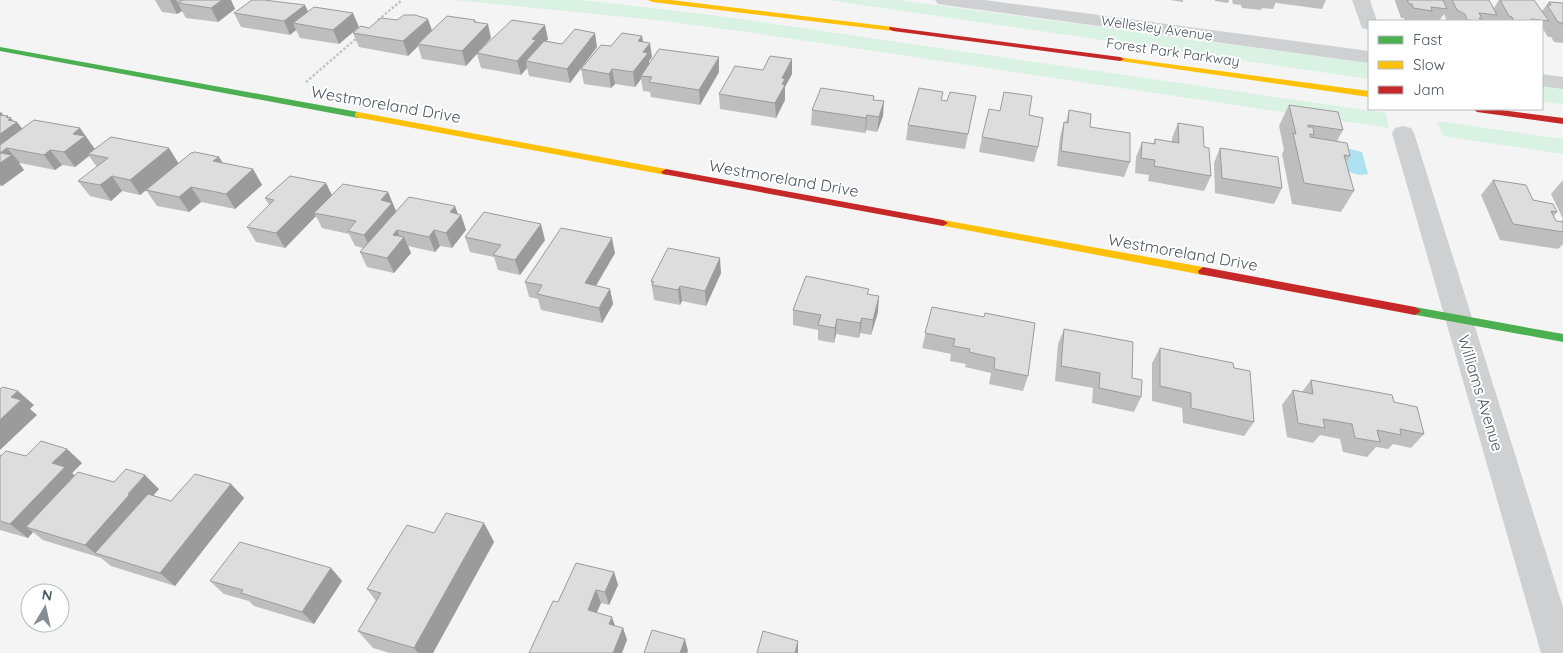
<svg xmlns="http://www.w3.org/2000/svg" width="1563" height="653" viewBox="0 0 1563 653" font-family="Quicksand,sans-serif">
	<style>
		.green { fill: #d9f2e3 }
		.water { fill: #aee2f0 }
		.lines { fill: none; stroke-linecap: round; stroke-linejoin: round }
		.path { stroke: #bcc7c4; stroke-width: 2.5; stroke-dasharray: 2.5 2; stroke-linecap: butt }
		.street { fill: #ced0d2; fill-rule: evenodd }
		.fast { fill: #4caf50; fill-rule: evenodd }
		.slow { fill: #ffc107; fill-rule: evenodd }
		.jam { fill: #c62828; fill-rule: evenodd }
		.wall { fill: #bebebf }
		.shaded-wall { fill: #9b9b9b }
		.building { fill: #ddddde; stroke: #9b9b9b }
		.labels { text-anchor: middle; stroke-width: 4; stroke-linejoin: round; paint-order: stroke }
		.far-street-label { font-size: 14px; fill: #4a5661; stroke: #fff }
		.street-label { font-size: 16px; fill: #4a5661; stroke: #fff }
	</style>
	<rect width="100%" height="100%" fill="#f4f4f4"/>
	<g class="green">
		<polygon points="454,0 582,0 712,15 1386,113 1389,128 747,32 656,20"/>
		<polygon points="828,0 898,0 1369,63 1369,79"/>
		<polygon points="1542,85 1563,88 1563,104 1542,102"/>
		<polygon points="1437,121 1563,139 1563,154 1443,136"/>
	</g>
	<polygon class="water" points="1346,148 1362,152 1368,174 1359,175 1346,171"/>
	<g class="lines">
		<g class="path">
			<polyline points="378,20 402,0"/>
			<polyline points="306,82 358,37"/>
		</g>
		<g class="street">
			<polygon points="935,0 985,0 1369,51 1369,63 944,5 938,4"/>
			<polygon points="1352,0 1370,0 1377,21 1369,21 1369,30 1362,28"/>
			<polygon points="1542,74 1563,77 1563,89 1542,86"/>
			<polygon points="1403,126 1411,128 1414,133 1563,607 1563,653 1541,653 1392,133 1395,128"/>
		</g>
		<g class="fast">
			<polygon points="0,47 358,112 362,115 358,118 0,51"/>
			<polygon points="1415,307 1563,334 1563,342 1411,314 1409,311 1411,308"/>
		</g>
		<g class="slow">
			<polygon points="648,0 671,0 893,27 897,29 893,31 652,2"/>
			<polygon points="1117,57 1369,91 1369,97 1120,61 1116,59"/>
			<polygon points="358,112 666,169 671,172 666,175 355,117 355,113"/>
			<polygon points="943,220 1203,267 1208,271 1203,275 939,225 938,223"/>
		</g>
		<g class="jam">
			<polygon points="890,27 1120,57 1124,59 1120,61 893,31 889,29"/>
			<polygon points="1473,109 1494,109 1563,118 1563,124 1477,112"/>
			<polygon points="666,169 943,220 948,223 943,226 663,174 661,172"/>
			<polygon points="1203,267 1415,307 1421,311 1415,315 1199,274 1198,271"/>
		</g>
	</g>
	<g class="wall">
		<polygon points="155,0 231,0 235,9 218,22 186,18 182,11 177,14 162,12"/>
		<polygon points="1170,0 1183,0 1183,2"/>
		<polygon points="1215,0 1229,0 1228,3 1215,1"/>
		<polygon points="1232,0 1326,0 1322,9 1276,3 1276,2 1273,9 1262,8 1261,10 1242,8 1241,5 1233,4"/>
		<polygon points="1395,0 1443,0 1444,2 1444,0 1489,0 1494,8 1499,0 1534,0 1542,11 1549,2 1563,3 1563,43 1554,42 1551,37 1548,37 1543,29 1542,32 1542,21 1494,21 1494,20 1493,21 1447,21 1444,14 1439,21 1405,21 1404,18 1401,18 1395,1"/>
		<polygon points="305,5 308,12 359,27 339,44 300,38 296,30 290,35 241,27 234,13"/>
		<polygon points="475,20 475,22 491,38 483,47 548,39 547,41 562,44 597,47 570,83 529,76 527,68 521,75 481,68 477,54 466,66 422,59 418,46 408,56 359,47 353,33 369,28 432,30"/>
		<polygon points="642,36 643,42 652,57 649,61 649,63 719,72 700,105 651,97 650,92 643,91 641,79 635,87 615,84 611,88 584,84 581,69 611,46"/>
		<polygon points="792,59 792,74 785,87 785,100 776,118 720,109 719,94 763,70"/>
		<polygon points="874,96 874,100 883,116 877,132 866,130 865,133 811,125 812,110"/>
		<polygon points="976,96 965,149 906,140 908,125 941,100 947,101"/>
		<polygon points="1289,105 1343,130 1337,141 1350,156 1346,162 1354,191 1341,212 1292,204 1282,154 1284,150 1279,126"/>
		<polygon points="1069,110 1090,127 1130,162 1124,177 1057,166 1060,137 1064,122 1066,122"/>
		<polygon points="0,112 3,115 9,118 14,121 22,129 80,128 95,149 179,163 219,157 223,163 253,169 262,185 235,209 201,202 189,212 157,206 146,190 166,174 140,195 122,191 111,201 90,196 78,181 97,167 89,156 75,167 62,165 55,170 20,163 19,163 24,170 2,186 0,186"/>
		<polygon points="1029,115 1038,147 1034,162 979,152 982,137"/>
		<polygon points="1178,123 1204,147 1211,176 1204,191 1148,181 1149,175 1135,173 1136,157 1142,142 1153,144 1155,139 1172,142 1172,138"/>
		<polygon points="1220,148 1282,188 1274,204 1215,193 1214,163"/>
		<polygon points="1493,180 1557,212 1554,216 1556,221 1561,222 1563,219 1563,244 1558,249 1500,240 1481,195"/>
		<polygon points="1563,180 1563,219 1551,194"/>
		<polygon points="326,183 332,195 388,192 396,211 461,215 466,230 452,248 440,246 435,252 408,246 411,253 394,273 367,267 360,252 363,248 355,246 349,234 322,228 316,216 285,248 256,242 247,227 269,205 265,198"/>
		<polygon points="465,237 545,240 520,275 498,270 494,257 470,252"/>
		<polygon points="615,253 596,286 610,289 613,304 602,323 541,310 538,299 529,297 525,282"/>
		<polygon points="721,273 706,306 682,301 680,305 654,300 651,281"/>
		<polygon points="868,294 878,312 871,335 860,333 859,338 836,334 834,343 818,340 818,330 793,325 793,310"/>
		<polygon points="932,307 1028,376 1023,391 989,384 991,373 965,367 966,364 950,361 951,354 922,348"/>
		<polygon points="1064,329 1132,378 1141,397 1134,412 1092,403 1093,388 1055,381 1058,344"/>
		<polygon points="1160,348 1234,368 1254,422 1244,436 1183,423 1182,408 1152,401 1152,363"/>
		<polygon points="1311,380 1394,402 1424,434 1411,448 1393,444 1388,449 1376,447 1367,457 1343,452 1340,439 1320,435 1313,443 1287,437 1282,405 1293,390 1302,392"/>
		<polygon points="67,449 82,463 72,473 75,476 159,489 153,496 171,501 231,484 244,498 175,586 111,566 101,558 43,540 33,532 28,538 0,530 0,454 2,455 26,456"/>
		<polygon points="484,523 494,542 433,653 390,653 373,648 358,631 376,601 367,589 434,533"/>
		<polygon points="331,568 342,581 314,624 254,606 249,601 224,594 210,581"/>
		<polygon points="614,572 618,585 609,605 601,603 596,613 615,626 623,628 627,640 558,602"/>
	</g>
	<g class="shaded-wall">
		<polygon points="170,0 176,0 182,11 177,14"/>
		<polygon points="213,0 231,0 235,9 218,22 211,8"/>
		<polygon points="305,5 311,19 293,23 296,30 290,35 284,21"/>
		<polygon points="353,13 359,27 339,44 333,30"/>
		<polygon points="428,19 433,33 418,44 418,46 408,56 403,41"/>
		<polygon points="475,20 479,33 488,24 491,38 466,66 462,51 474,22"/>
		<polygon points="545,25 548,39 538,51 526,61 527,68 521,75 517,61 532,39"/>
		<polygon points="595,33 597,47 570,83 567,69"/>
		<polygon points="642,36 644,50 638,41"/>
		<polygon points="650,43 652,57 649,61 650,67 641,76 641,79 635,87 633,72 643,52"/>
		<polygon points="719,57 719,72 700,105 699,90"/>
		<polygon points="792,59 792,74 785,87 785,100 776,118 775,103 782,78"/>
		<polygon points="612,69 615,84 611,88 609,74"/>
		<polygon points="884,101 883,116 877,132 879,117"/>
		<polygon points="1,112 11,126 6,117 8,116 10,119 11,118 15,123 17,122 29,137 7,148 20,163 19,163 24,170 2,186 0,184 0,113"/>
		<polygon points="867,115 866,130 865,133 866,118"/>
		<polygon points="80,128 96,151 88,154 89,156 75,167 64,152 73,134"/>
		<polygon points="169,148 179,164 140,195 130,180"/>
		<polygon points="50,150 62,165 55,170 44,155"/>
		<polygon points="219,157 228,172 213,161"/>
		<polygon points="253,169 262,185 235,209 226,194"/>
		<polygon points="112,176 122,191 111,201 100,185"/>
		<polygon points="326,183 333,198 314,213 316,216 285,248 276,233"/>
		<polygon points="191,187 201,202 189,212 179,197"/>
		<polygon points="388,192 399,218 371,250 364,235 381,200"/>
		<polygon points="455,206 459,217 461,215 466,230 452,248 446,233 450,212"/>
		<polygon points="541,224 545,240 520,275 515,260"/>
		<polygon points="397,230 401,241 404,237 411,253 394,273 387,258 393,235"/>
		<polygon points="434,230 440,246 435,252 429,237"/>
		<polygon points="612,238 615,253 588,299 585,283"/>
		<polygon points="720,258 721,273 706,306 705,291"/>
		<polygon points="680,286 682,301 680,305 678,290"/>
		<polygon points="610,289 613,304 602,323 599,308"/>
		<polygon points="879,296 878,312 871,335 873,320"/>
		<polygon points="862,318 860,333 859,338 860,323"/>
		<polygon points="837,319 836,334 834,343 835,328"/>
		<polygon points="18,391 34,405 30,409 37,415 0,450 0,420 11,397"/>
		<polygon points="67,449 82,463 72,473 81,481 26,527 33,532 28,538 10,524 52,463"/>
		<polygon points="145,475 159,489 143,506 95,553 101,558 85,545"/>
		<polygon points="231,484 244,498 175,586 160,573"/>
		<polygon points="484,523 494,542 433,653 418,653 414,648"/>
		<polygon points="331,568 342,581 314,624 302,612"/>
		<polygon points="614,572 618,585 609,605 605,592"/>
		<polygon points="596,590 601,603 592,623 588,610"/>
		<polygon points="612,617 616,629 609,624"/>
		<polygon points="623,628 627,640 622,653 613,653"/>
		<polygon points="685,639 688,651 687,653 680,653"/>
		<polygon points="798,641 798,653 795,653"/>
	</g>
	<g class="building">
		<polygon points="183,0 222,0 211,8 178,3"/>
		<polygon points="252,0 264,0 305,5 284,21 234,13"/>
		<polygon points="1407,0 1443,0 1447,9 1431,7 1432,11 1413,8 1412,4 1409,4"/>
		<polygon points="1452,0 1489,0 1497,15 1479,13 1482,18 1479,18 1481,21 1467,20 1465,14 1457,10"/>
		<polygon points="1500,0 1534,0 1549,21 1531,19 1532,21 1514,21 1512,17 1509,16"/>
		<polygon points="1549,2 1563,3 1563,25 1562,23 1558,22 1547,5 1551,5"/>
		<polygon points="314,7 353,13 333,30 293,23"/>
		<polygon points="404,15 415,15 428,19 403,41 353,33 361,26 369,28 381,18 397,20"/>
		<polygon points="447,16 475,20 474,22 488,24 462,51 418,44"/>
		<polygon points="512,20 545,25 532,39 536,40 517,61 477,53"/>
		<polygon points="575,29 595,33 567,69 526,61 544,41 562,44"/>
		<polygon points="622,33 642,36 638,41 650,43 643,52 648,53 633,72 612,69 609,74 581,69 601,45 611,46"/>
		<polygon points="659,49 719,57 699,90 649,82 652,77 641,76"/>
		<polygon points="770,56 792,59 782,78 785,79 782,84 785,85 775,103 719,94 735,66 763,70"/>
		<polygon points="821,88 874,96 873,100 884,101 879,117 867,115 866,118 812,110"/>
		<polygon points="919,88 943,92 941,100 947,101 950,92 976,96 968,134 908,125"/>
		<polygon points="1004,92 1032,96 1029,115 1043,118 1038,147 982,137 989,109 1000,111"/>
		<polygon points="1289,105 1338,112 1343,130 1308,125 1308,127 1313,127 1314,135 1310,134 1310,137 1347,143 1350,156 1344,155 1354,191 1304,183 1293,133 1296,134"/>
		<polygon points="1069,110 1091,114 1090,127 1130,133 1130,162 1061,151 1064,122 1068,123"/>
		<polygon points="0,115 8,116 6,117 11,118 8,120 17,122 0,134"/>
		<polygon points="34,120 80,128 73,134 85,136 64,152 50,150 44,155 7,148 0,153 12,155 0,163 0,145"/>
		<polygon points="1178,123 1203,127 1204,147 1209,148 1211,176 1154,166 1155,160 1141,158 1142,142 1155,144 1155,139 1179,143"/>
		<polygon points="111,137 169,148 130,180 112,176 100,185 78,181 108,158 88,154"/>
		<polygon points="1220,148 1278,157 1282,188 1222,178"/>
		<polygon points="195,152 219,157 213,161 253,169 226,194 191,187 179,197 146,190 191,153"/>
		<polygon points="290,176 326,183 276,233 247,227 274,200 265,198"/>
		<polygon points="1493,180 1526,185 1533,200 1553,204 1557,212 1551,211 1556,221 1563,222 1563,232 1513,224"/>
		<polygon points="343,184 388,192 381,200 392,203 364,235 348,231 356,221 314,213"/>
		<polygon points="409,197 455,206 450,212 461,215 446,233 434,230 429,237 397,230 393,235 404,237 387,258 360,252"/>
		<polygon points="484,212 541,224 515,260 493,255 501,245 465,237"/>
		<polygon points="561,228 612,238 585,283 610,289 599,308 537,294 542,285 525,282"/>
		<polygon points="668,248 720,258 705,291 680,286 678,290 652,285 654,282 651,281"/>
		<polygon points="806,276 869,289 867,294 879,296 873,320 862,318 860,323 837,319 835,328 818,325 821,315 793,310"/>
		<polygon points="932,307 984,317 985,313 1035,323 1028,376 994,369 995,358 969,352 970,349 953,346 955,339 925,333"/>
		<polygon points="1064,329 1133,342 1132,378 1142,380 1141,397 1099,388 1100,373 1061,366"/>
		<polygon points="1160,348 1233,363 1234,368 1250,371 1254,422 1191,408 1191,393 1160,386"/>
		<polygon points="1311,380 1392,395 1394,402 1417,407 1424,434 1400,429 1401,435 1377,430 1380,442 1355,438 1352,424 1323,419 1325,428 1298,423 1293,390 1313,394"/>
		<polygon points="3,387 18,391 11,397 21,400 0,420 0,389"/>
		<polygon points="41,441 67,449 52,463 65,467 10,524 0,521 0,457 6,451 26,456"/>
		<polygon points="126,469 145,475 128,494 130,494 85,545 26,527 78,472 114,482"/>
		<polygon points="195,474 231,484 160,573 95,553 148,494 171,501"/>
		<polygon points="446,513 484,523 414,648 358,631 381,593 367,589 407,525 434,533"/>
		<polygon points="240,542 331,568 302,612 241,593 243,590 210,581"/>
		<polygon points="576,563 614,572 605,592 596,590 588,610 612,617 609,624 623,628 613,653 529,653 553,601 558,602"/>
		<polygon points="652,630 685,639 680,653 644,653"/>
		<polygon points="763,631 798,641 795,653 757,653"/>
	</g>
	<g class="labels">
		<g class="far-street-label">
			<text transform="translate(1157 28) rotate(8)" y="5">Wellesley Avenue</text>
			<text transform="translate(1173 52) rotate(8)" y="5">Forest Park Parkway</text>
		</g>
		<g class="street-label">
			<text transform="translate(386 104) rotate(10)" y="6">Westmoreland Drive</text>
			<text transform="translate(784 178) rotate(10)" y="6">Westmoreland Drive</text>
			<text transform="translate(1183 252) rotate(10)" y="6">Westmoreland Drive</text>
			<text transform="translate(1481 393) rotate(73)" y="6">Williams Avenue</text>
		</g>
	</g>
	<rect x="1368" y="20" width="175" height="90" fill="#ffffff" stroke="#b7bbc0"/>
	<rect x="1378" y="36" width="25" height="8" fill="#4caf50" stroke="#b7bbc0"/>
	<text x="1413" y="45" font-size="15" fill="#4a5661">Fast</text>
	<rect x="1378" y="61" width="25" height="8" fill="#ffc107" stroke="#b7bbc0"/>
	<text x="1413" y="70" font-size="15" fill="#4a5661">Slow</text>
	<rect x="1378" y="86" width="25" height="8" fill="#c62828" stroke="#b7bbc0"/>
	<text x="1413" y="95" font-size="15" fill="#4a5661">Jam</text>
	<g transform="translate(45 608) rotate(9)"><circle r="24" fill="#ffffff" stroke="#b7bbc0"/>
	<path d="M0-4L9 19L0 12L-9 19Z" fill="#868d94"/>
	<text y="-8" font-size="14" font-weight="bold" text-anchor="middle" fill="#4a5661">N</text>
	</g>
</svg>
